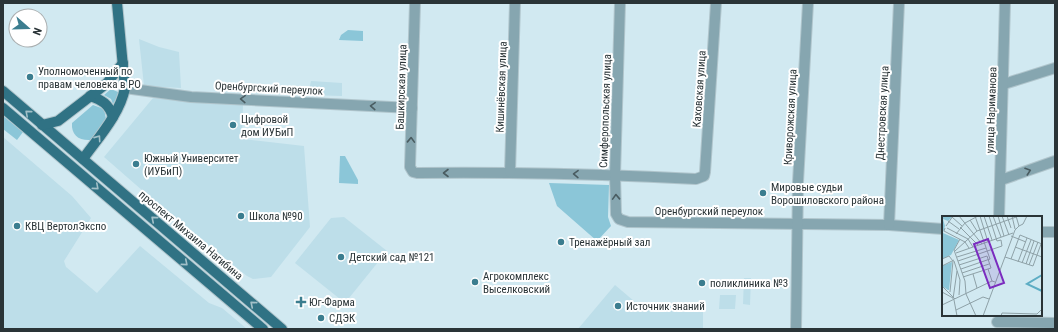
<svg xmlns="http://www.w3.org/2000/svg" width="1058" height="332" viewBox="0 0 1058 332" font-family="'Roboto Condensed',sans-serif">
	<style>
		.built { fill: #bddee9 }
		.green { fill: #8bc6d8 }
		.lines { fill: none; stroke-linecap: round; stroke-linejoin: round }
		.minor-casing { stroke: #b0c5cc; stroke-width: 12 }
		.major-casing { stroke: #b0c5cc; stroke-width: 12 }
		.minor { stroke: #86a6b0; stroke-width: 10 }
		.major { stroke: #307284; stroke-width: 10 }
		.oneway { stroke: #4a5c61 }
		.oneway2 { stroke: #a2c0c8 }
		.poi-dot { fill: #3b7d8f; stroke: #fff; stroke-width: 1.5 }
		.labels { text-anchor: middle; stroke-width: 4; stroke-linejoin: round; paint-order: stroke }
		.poi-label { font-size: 11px; fill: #2a3437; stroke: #fff; text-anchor: start }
		.street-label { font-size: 11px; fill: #2a3437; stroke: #fff }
		.inset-river { fill: none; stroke: #5dadc4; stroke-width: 2 }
		.inset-road { fill: none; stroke: #8ea1a7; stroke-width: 1 }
		.view { fill: #7b2cbf; fill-opacity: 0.15; stroke: #7b2cbf; stroke-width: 2 }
		.inset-edge { fill: none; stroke: #2a3437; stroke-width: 2 }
	</style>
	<rect width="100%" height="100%" fill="#d1e9f1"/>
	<g class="built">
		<polygon points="139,39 159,47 179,52 181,88 144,86"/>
		<polygon points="311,81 342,83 342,96 308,95"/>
		<polygon points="153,98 243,105 242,139 304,146 310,227 271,277 253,279 247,276 159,205 104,157"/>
		<polygon points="3,137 72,196 91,218 64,261 66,267 97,293 140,246 209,303 222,308 247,329 3,329"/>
		<polygon points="344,217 387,251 345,303 295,263 331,218"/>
		<polygon points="744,278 751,278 750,305 743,304"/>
		<polygon points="615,285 641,307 644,304 703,305 703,329 578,329"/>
		<polygon points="720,295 736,295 735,309 719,309"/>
	</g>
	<g class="green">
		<polygon points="348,30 363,31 363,41 339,40 341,35"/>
		<polygon points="111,89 118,92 118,95 113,104 111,99 104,95"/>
		<path d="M93 105 104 109 106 119 91 140C79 141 71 135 72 123Z"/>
		<polygon points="3,116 23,132 17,140 3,129"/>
		<polygon points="340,156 345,156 358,180 358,184 339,183"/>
		<polygon points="549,183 609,185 608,217 611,226 597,241 557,206"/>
	</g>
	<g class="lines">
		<g class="minor-casing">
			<g id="minor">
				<path d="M415 3 410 167 413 172 417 173C510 172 603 174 696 179L704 176 705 172 716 3"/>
				<polyline points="620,3 615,175 616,214 619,219 628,222 889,225 943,229"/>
				<polyline points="1004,84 1055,68"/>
				<polyline points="125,88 191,97 412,108"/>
				<polyline points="510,172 515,3"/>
				<polyline points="1001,180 1055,161"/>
				<polyline points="999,217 1005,3"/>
				<polyline points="889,225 899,3"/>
				<polyline points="1041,232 1055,232"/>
				<polyline points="997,322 1055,323"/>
				<polyline points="796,329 798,182 808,3"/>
			</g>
		</g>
		<g class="major-casing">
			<g id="major">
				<polyline points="3,91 282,329"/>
				<path d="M90 96C102 100 109 104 113 117"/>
				<polyline points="3,108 263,329"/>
				<polyline points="42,125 58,121 88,98 107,83 123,63"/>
				<path d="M83 159C98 138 120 114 125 88L117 3"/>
			</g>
		</g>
		<use href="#minor" class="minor"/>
		<use href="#major" class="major"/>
	</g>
	<defs><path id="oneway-chevron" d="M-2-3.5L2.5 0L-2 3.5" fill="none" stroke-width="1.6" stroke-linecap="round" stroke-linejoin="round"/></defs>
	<g class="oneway">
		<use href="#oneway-chevron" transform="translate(243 99) rotate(-178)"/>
		<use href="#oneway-chevron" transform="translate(373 106) rotate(-177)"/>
		<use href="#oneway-chevron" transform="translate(411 140) rotate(-88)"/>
		<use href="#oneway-chevron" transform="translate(1028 171) rotate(-19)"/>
		<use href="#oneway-chevron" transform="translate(446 173) rotate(180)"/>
		<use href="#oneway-chevron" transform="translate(576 174) rotate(-179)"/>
		<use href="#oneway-chevron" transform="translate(616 197) rotate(-92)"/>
	</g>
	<g class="oneway2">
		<use href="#oneway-chevron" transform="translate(28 113) rotate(-139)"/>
		<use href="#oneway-chevron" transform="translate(98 138) rotate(-55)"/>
		<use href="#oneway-chevron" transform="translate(96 187) rotate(41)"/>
		<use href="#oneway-chevron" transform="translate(154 219) rotate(-140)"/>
		<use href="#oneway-chevron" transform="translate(185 263) rotate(40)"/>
		<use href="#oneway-chevron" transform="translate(253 304) rotate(-140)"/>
	</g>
	<g class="poi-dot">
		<circle cx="30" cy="77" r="4"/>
		<circle cx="233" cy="125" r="4"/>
		<circle cx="136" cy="164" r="4"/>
		<circle cx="763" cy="193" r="4"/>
		<circle cx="241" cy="216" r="4"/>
		<circle cx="17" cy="226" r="4"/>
		<circle cx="561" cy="242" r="4"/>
		<circle cx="341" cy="257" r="4"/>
		<circle cx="475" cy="282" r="4"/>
		<circle cx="702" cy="283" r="4"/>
		<path d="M299 296h4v4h4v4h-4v4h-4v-4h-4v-4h4z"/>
		<circle cx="618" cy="306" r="4"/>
		<circle cx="321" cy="318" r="4"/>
	</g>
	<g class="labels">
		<g class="poi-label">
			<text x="38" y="75">Уполномоченный по<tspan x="38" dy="13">правам человека в РО</tspan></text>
			<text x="241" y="123">Цифровой<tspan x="241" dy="13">дом ИУБиП</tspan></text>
			<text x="144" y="162">Южный Университет<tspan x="144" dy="13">(ИУБиП)</tspan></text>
			<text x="771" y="191">Мировые судьи<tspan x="771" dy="13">Ворошиловского района</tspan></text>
			<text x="249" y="220">Школа №90</text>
			<text x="25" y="230">КВЦ ВертолЭкспо</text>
			<text x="569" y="246">Тренажёрный зал</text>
			<text x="349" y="261">Детский сад №121</text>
			<text x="483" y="280">Агрокомплекс<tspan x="483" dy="13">Выселковский</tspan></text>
			<text x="710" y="287">поликлиника №3</text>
			<text x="309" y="306">Юг-Фарма</text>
			<text x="626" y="310">Источник знаний</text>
			<text x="329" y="322">СДЭК</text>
		</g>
		<g class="street-label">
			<text transform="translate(401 87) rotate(-88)" y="4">Башкирская улица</text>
			<text transform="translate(501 87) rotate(-88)" y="4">Кишинёвская улица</text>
			<text transform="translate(269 88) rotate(3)" y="4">Оренбургский переулок</text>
			<text transform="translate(699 89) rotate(-86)" y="4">Каховская улица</text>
			<text transform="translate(991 110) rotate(-88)" y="4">улица Нариманова</text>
			<text transform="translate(605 111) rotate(-88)" y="4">Симферопольская улица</text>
			<text transform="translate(882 113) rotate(-87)" y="4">Днестровская улица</text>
			<text transform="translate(790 117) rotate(-87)" y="4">Криворожская улица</text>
			<text x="709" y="215">Оренбургский переулок</text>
			<text transform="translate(191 235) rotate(40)" y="4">проспект Михаила Нагибина</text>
		</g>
	</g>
	<g transform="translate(942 216)">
		<rect width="100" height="100" fill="#d1e9f1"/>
		<path d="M0 0H11L6 5 1 3 3 10 1 17 17 24 9 39 0 43ZM10 46 7 74H6L0 70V50Z" fill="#8bc6d8"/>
		<path class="inset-river" d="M100 59 85 68 100 75"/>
		<path class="inset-road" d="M17 0 40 28M38 0 46 26M42 0 50 24M51 0 59 21M56 0 62 20M60 0 67 19M65 0 69 12M70 0 73 13M10 1 20 10M28 4 35 15M6 5 17 13M4 10 11 0M77 10 81 8 85 0M18 11 36 29M3 12 2 15 23 26 27 32M5 12 26 23 31 31M14 18 23 7 36 0M69 20 84 26M18 23 12 34 23 65 24 78 34 100M73 31 100 41M13 35 35 15 77 0M14 37 71 17M15 41 44 32M63 41 91 50 99 28M0 43 7 40 11 45 8 76M69 43 78 19 100 28M12 45 18 64 17 79M16 45 60 30 59 24 55 25 47 0M76 46 85 22M80 47 89 24M84 48 92 25M17 49 45 40 49 52 21 61M87 49 96 26M0 50 12 44M19 53 48 43 33 0M46 53 50 65M20 57 47 48M31 58 35 72M0 70 13 83M0 76 11 82M11 83 15 55M12 84 15 100M0 89 50 65 53 66M14 94 41 81 47 83M41 100 73 14 77 10 74 0M59 100 60 97 95 98 100 93"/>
		<path class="view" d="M46 23 62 67 48 72 32 28Z"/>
		<rect width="100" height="100" class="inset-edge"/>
	</g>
	<rect width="1058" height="332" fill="none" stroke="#2a3437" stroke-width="8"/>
	<g transform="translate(28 28) rotate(110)"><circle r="19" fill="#ffffff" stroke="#aaaeaf"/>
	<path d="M0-3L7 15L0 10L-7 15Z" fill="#3b7d8f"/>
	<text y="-6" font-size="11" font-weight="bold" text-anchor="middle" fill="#2a3437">N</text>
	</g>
</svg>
